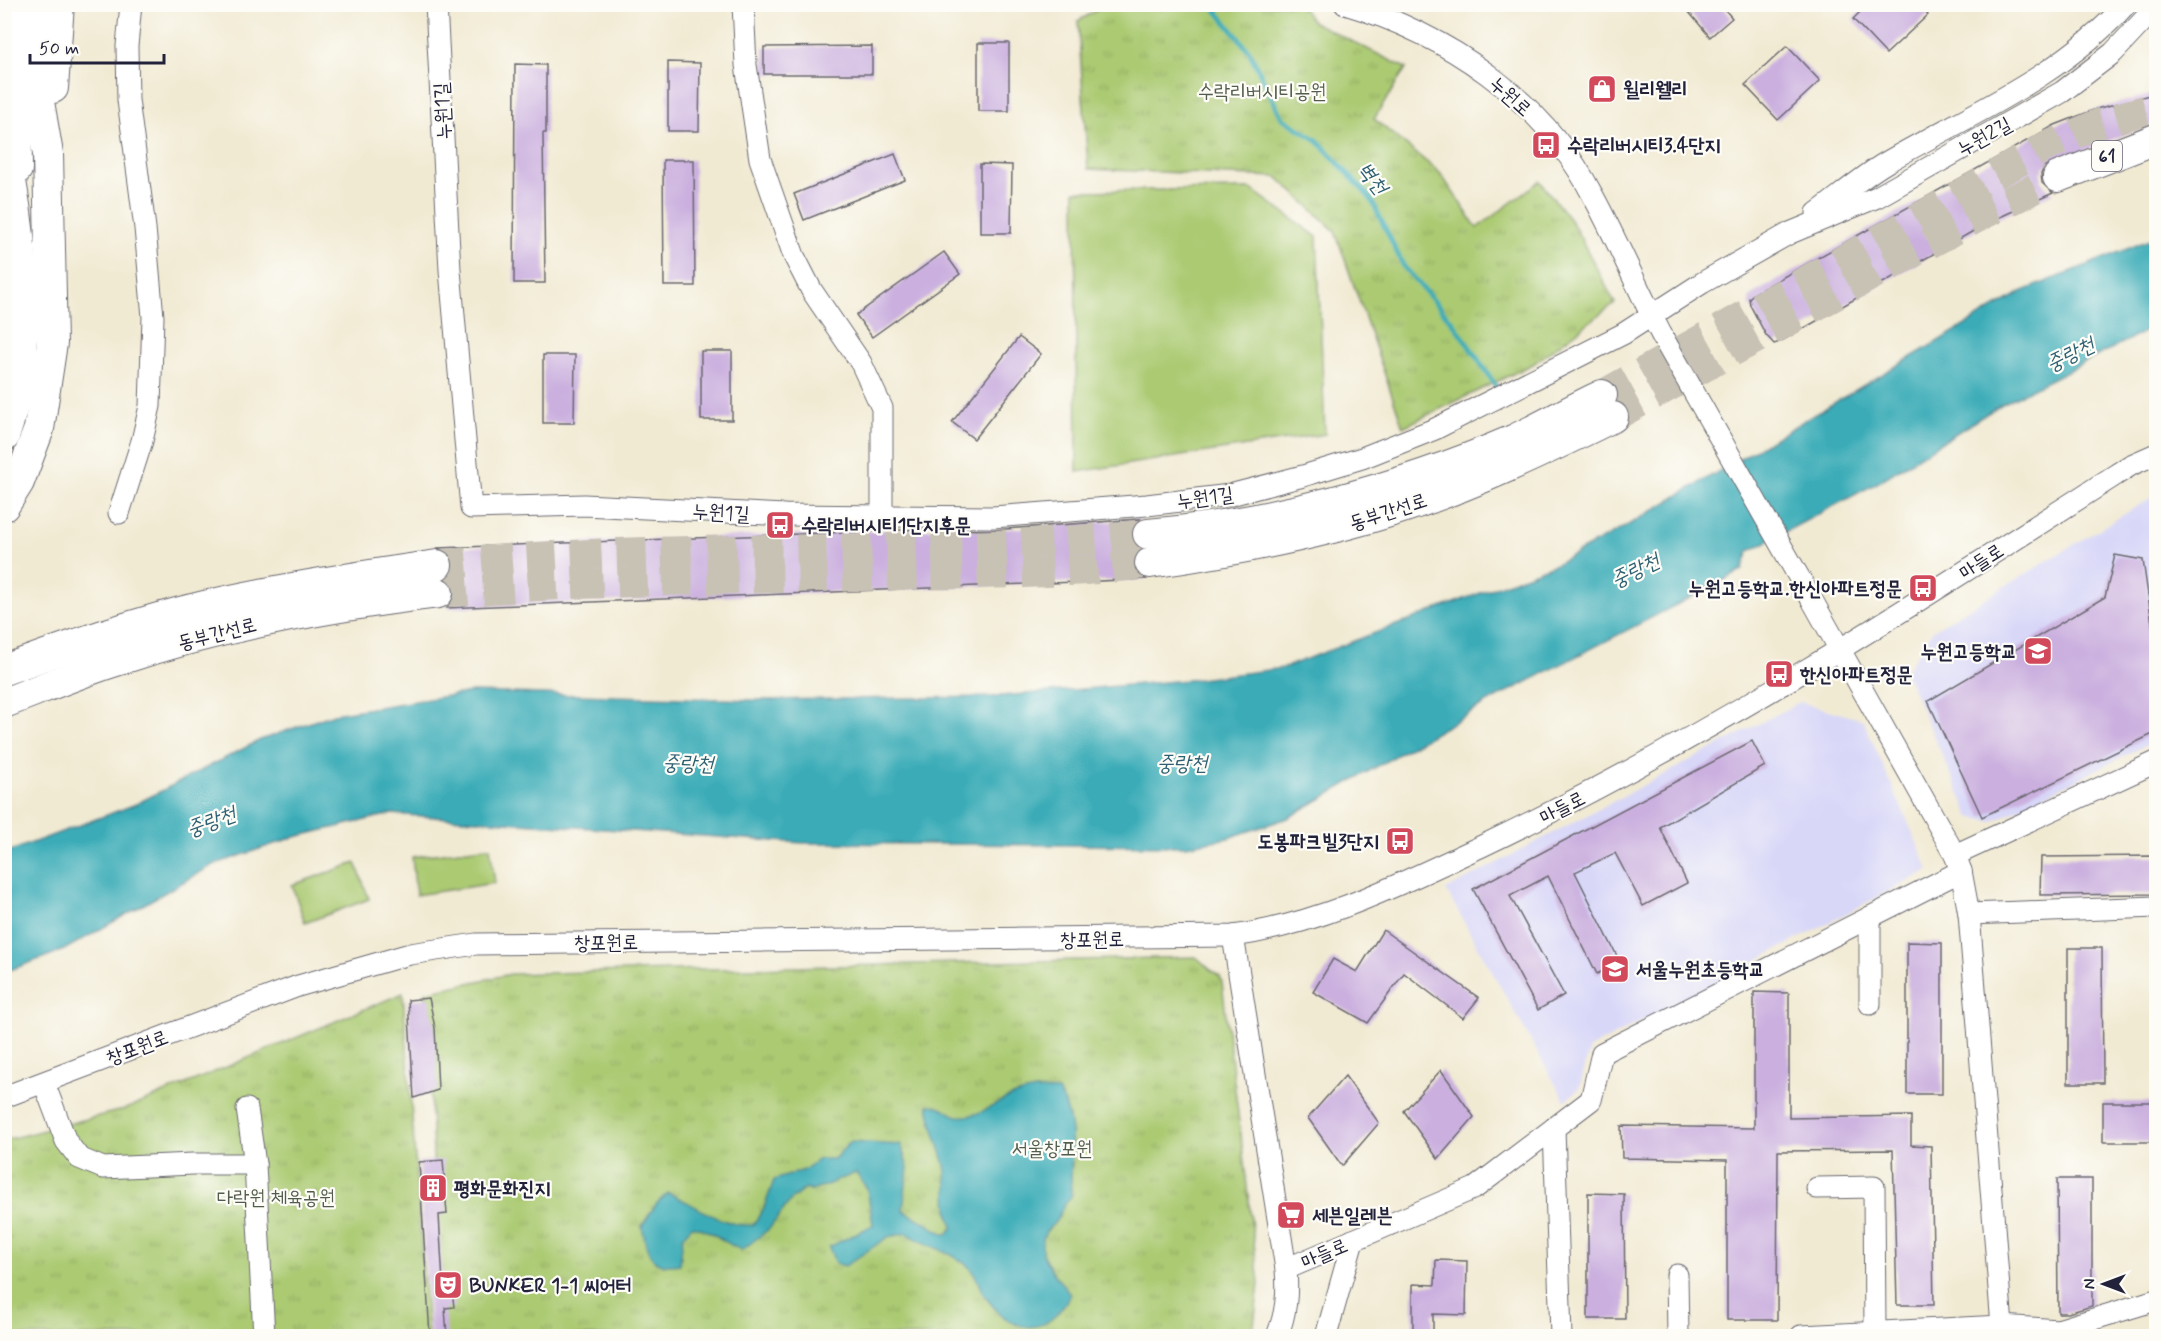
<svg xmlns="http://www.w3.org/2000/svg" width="2161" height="1341" viewBox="0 0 2161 1341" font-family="Mynerve,'Poor Story',sans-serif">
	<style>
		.built { fill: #d8d7f8 }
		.green { fill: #abca72; stroke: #667656; stroke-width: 1.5 }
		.park { fill: url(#park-tufts); stroke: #667656; stroke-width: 1.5 }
		.water { fill: #3bacb7; stroke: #2e6779; stroke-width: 1.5 }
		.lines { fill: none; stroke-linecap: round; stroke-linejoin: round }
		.stream { stroke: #3bacb7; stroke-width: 5 }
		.building { fill: #cbb0df }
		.highway-tunnel { stroke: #c8c2b5; stroke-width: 30; stroke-dasharray: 30 15; stroke-linecap: butt }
		.minor-casing { stroke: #6a6870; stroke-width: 23 }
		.highway-casing { stroke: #6a6870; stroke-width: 32 }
		.minor { stroke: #fff; stroke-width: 21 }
		.highway { stroke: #fff; stroke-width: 30 }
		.minor-bridge-casing { stroke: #6a6870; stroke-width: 23; stroke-linecap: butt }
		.minor-bridge { stroke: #fff; stroke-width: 21 }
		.labels { text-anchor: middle; stroke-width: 4.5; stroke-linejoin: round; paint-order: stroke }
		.shield { fill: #fdfcf7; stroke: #646373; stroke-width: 1.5 }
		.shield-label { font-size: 18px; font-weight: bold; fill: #22223b }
		.poi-label { font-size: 20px; font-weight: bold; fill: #22223b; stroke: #fdfcf7; text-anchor: start }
		.park-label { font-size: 20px; fill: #525d4e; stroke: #fdfcf7 }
		.street-label { font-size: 20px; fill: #22223b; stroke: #fdfcf7 }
		.water-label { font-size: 21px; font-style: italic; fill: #2d6073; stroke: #fdfcf7 }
	</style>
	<defs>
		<pattern id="park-tufts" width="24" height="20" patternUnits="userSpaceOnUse" patternTransform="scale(1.5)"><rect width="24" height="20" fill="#abca72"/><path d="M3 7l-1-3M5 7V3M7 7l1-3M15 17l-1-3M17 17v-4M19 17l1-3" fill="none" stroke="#93ad64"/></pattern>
	</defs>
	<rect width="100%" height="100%" fill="#fdfcf7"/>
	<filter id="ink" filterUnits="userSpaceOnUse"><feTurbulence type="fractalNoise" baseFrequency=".0167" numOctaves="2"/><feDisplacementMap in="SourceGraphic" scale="12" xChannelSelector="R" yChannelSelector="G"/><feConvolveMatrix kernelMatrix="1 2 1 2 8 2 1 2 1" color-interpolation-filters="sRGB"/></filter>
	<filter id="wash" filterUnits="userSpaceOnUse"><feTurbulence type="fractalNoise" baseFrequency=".008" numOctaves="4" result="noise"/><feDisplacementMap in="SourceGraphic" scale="24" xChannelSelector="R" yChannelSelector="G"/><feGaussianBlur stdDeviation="1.35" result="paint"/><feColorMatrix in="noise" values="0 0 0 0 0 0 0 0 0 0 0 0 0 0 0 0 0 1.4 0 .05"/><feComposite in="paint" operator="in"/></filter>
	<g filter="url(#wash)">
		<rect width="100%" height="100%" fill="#f1ead3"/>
		<g class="built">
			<polygon points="2156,495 2156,740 1992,822 1970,817 1905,672 1933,630"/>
			<polygon points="1800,702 1863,720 1929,870 1590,1048 1579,1089 1565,1101 1446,890"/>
		</g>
		<g class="green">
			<polygon points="1251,189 1317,237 1325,434 1077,472 1075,191"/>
			<polygon points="490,847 495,883 416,895 412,857"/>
			<polygon points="356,863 369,899 305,923 292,885"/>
		</g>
		<g class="park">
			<polygon points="1106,5 1300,5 1313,22 1406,68 1374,119 1440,173 1477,228 1540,181 1573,224 1615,303 1533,364 1403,427 1335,231 1277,177 1088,169 1078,21"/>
			<path d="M1196 957C1205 964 1210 971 1220 976L1222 983 1259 1284 1254 1325 1244 1336H441L426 992 511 974Z"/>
			<polygon points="403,993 428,1336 5,1336 5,1140 126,1109"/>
		</g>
		<g class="water">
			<polygon points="2156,237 2156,326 2002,404 1877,483 1749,551 1742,571 1492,700 1288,818 1228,838 1186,846 803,843 391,814 295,837 213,865 64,950 5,972 5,853 136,804 260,740 334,714 472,692 756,700 990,697 1199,679 1283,668 1556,564 1623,528 2021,292"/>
			<path d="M1035 1090 1058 1091C1078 1118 1070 1166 1071 1198 1062 1205 1061 1212 1056 1221 1053 1225 1049 1228 1046 1232 1032 1257 1059 1276 1070 1295 1046 1341 1010 1334 983 1293 978 1285 977 1275 971 1269 953 1251 927 1247 907 1233L888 1237 845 1266 835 1263 829 1247 873 1225 867 1189 856 1173 812 1191 806 1188 791 1200 769 1229 742 1250C723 1243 712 1229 692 1226L683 1236 680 1264C649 1270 647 1251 642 1226L656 1204 668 1193C696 1204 723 1228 753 1225L764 1208 774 1180 804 1170 819 1159H834L850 1142 901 1145 908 1168 903 1210 946 1235 953 1227C944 1207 949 1186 945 1166 940 1145 931 1127 928 1105 947 1105 947 1114 958 1116 979 1118 995 1103 1012 1096 1019 1093 1027 1092 1035 1090Z"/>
		</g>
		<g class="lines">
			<polyline class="stream" points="1211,4 1249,51 1282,118 1317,140 1371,199 1404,267 1454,324 1496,386"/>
		</g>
		<g id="blocks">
			<g class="building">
				<polygon points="1682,4 1720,4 1732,18 1710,37"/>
				<polygon points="1868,4 1918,4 1928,15 1886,54 1853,19"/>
				<rect x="978" y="43" width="31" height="68"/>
				<polygon points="872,46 872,74 764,74 764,47"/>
				<polygon points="1787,46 1820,81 1778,120 1745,85"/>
				<polygon points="668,62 700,63 699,131 668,131"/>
				<polygon points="515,64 546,65 546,133 543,133 545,283 514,283"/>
				<polygon points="2157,93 2157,122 2045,166 2041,174 2042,183 2053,193 1989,222 1780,342 1774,344 1766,335 1750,305 1749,298 1753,294 2055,125 2096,109"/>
				<polygon points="895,154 905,180 804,220 794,194"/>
				<polygon points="663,160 694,160 695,286 664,286"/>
				<polygon points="980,164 1012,165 1011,233 980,233"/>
				<polygon points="944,252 960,274 872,337 856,315"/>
				<polygon points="1019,337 1041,354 974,439 952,422"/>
				<rect x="701" y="351" width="31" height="69"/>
				<polygon points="543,355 575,355 574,423 543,423"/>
				<polygon points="1140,519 1132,528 1131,536 1140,549 1134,556 1133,565 1137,574 1146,579 447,608 454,599 455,590 447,579 453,572 454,562 450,554 437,548 926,529 993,530"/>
				<polygon points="2115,555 2143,560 2157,659 2157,732 1982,817 1928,701 2105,597"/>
				<polygon points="1752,741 1765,766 1660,827 1687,883 1643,906 1615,853 1575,872 1620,962 1597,974 1548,876 1510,896 1564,995 1538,1010 1473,889"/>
				<polygon points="2157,856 2157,894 2040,895 2041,857"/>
				<polygon points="1383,930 1479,998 1463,1018 1404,973 1368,1023 1313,992 1333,959 1357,972"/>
				<polygon points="1907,942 1942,943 1942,1094 1907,1094"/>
				<polygon points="2068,948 2102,948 2103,1083 2068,1083"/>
				<polygon points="1754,992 1789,993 1789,1118 1911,1116 1911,1145 1931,1146 1934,1305 1897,1305 1893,1150 1778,1151 1777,1320 1727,1320 1727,1160 1622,1158 1621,1126 1754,1128"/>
				<polygon points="429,998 435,1028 438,1090 414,1098 408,1000"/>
				<polygon points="1441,1070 1474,1117 1438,1159 1404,1111"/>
				<polygon points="1345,1076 1379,1123 1342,1166 1308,1118"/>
				<rect x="2103" y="1102" width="54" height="40"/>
				<polygon points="443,1160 447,1214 439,1215 443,1283 451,1282 454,1307 445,1308 447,1336 430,1336 419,1162"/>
				<polygon points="2057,1179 2092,1179 2092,1306 2068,1313 2058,1313"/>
				<polygon points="1588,1193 1624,1194 1625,1319 1588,1319"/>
				<polygon points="1436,1260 1467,1261 1466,1315 1433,1314 1433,1336 1413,1336 1413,1284 1435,1285"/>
			</g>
		</g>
	</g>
	<g filter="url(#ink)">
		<use href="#blocks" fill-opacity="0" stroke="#6a6870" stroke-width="1.5"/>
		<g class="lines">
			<g class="highway-tunnel">
				<polyline points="1602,395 2045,147 2100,123 2156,107"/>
				<polyline points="1613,417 1982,215 2058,177"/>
				<path d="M437 565C673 540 912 559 1148 534"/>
				<path d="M438 593C593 580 749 579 905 575 986 573 1069 575 1150 563"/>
			</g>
			<g class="minor-casing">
				<g id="minor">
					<polyline points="436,4 450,270 471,508 584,505 785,515 993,517 1147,505 1230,495 1303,476 1362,458 1435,429 1623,334 1702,283 1790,233 1877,197 2062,92 2113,53 2156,7"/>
					<polyline points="743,4 746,65 760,159 794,256 812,291 861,363 882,408 882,516"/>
					<path d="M1345 4C1446 34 1542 98 1592 194 1619 243 1640 296 1667 345"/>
					<path d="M1817 213C1840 196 1863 176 1887 162 1970 114 2061 77 2126 4"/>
					<polyline points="119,513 142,441 150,406 153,317 145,228 128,100 127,46 131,4"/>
					<polyline points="1812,600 1955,855 1961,871 1969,914 2002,1326 2058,1330 2058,1336"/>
					<polyline points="1955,855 2156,762"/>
					<polyline points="1969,914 2156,907"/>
					<polyline points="1870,917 1870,1004"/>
					<path d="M1233 936 1286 1269C1288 1294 1286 1314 1277 1336"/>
					<polyline points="44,1083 66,1141 79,1158 103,1168 193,1164 255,1164"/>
					<path d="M4 1097 298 986 410 954 476 944 1233 936C1322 924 1402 883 1482 846 1709 738 1920 601 2131 465L2156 454"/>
					<polyline points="247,1109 255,1164 264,1336"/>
					<polyline points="1554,1128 1561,1336"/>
					<polyline points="1817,1188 1874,1187 1875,1333"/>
					<polyline points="1286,1269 1475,1188 1591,1100 1602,1053 1961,871"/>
					<polyline points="1677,1275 1678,1336"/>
					<polyline points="2058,1330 2156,1300"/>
					<polyline points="1326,1336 1353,1240"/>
					<polyline points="1801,1336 2002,1326"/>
				</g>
			</g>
			<g class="highway-casing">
				<g id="highway">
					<polyline points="8,4 16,78 17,169"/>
					<polyline points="53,88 59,4"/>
					<path d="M4 146C24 236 34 349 4 437"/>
					<polyline points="2058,177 2156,139"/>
					<polyline points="4,506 19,482 39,429 52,343 48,154 38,96 32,4"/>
					<path d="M1148 534C1269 524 1401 488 1513 440 1543 426 1572 409 1602 395"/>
					<path d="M1150 563C1234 551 1318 535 1399 509 1473 485 1544 451 1613 417"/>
					<path d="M4 670C70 646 136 622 204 606 281 588 359 576 437 565"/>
					<path d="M4 703C41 689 78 673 116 661 220 626 329 606 438 593"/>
				</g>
			</g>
			<use href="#minor" class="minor"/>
			<use href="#highway" class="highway"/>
			<g class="minor-bridge-casing">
				<polyline id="minor-bridge" points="1667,345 1812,600"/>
			</g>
			<use href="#minor-bridge" class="minor-bridge"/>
		</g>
	</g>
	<defs>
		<g id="shop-square" transform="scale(1.5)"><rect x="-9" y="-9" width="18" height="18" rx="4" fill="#d1495b" stroke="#fdfcf7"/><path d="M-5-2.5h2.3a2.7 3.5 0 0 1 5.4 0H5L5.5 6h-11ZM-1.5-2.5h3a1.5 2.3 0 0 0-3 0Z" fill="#fff"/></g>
		<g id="bus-square" transform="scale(1.5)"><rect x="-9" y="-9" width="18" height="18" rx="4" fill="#d1495b" stroke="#fdfcf7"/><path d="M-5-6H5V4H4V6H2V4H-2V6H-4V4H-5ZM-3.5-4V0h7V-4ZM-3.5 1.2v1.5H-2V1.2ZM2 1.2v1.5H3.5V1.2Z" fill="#fff"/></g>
		<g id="school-square" transform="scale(1.5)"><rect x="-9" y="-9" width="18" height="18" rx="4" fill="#d1495b" stroke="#fdfcf7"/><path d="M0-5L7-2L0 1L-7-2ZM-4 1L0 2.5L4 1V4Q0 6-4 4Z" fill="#fff"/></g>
		<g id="building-square" transform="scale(1.5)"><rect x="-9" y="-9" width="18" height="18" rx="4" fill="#d1495b" stroke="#fdfcf7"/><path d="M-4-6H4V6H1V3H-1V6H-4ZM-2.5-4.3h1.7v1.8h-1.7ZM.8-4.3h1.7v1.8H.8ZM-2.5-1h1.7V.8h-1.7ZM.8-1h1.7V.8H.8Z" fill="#fff"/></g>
		<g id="supermarket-square" transform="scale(1.5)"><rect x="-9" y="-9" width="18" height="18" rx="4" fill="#d1495b" stroke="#fdfcf7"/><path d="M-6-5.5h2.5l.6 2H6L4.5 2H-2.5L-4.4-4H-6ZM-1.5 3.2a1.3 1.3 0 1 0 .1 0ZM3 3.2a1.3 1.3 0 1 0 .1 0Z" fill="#fff"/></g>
		<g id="theatre-square" transform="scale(1.5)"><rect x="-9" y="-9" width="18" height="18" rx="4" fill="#d1495b" stroke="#fdfcf7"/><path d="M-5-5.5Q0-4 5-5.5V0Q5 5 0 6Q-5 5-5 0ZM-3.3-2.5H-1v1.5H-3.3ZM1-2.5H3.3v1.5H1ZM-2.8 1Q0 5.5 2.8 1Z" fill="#fff"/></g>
	</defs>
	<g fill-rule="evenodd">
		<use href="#shop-square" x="1602" y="89"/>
		<use href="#bus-square" x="1546" y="145"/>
		<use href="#bus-square" x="780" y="525"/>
		<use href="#bus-square" x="1923" y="588"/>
		<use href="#school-square" x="2038" y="651"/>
		<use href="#bus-square" x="1779" y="674"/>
		<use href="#bus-square" x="1400" y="841"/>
		<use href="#school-square" x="1615" y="969"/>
		<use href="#building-square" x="433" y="1188"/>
		<use href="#supermarket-square" x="1291" y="1215"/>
		<use href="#theatre-square" x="448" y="1285"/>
	</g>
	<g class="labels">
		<rect class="shield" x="2092" y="141" width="30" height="30" rx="4.5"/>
		<g class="shield-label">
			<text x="2107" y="162">61</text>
		</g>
		<g class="poi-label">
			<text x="1623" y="96">윌리웰리</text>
			<text x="1567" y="152">수락리버시티3.4단지</text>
			<text x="801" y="532">수락리버시티1단지후문</text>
			<text x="1902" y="595" text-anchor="end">누원고등학교.한신아파트정문</text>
			<text x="2017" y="658" text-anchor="end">누원고등학교</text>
			<text x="1800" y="681">한신아파트정문</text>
			<text x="1379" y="848" text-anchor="end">도봉파크빌3단지</text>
			<text x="1636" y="976">서울누원초등학교</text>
			<text x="454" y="1195">평화문화진지</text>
			<text x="1312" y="1222">세븐일레븐</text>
			<text x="469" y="1292">BUNKER 1-1 씨어터</text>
		</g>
		<g class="park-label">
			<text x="1262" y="98">수락리버시티공원</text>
			<text x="1052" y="1155">서울창포원</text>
			<text x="276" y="1204">다락원 체육공원</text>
		</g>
		<g class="street-label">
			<text transform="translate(1511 96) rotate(42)" y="7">누원로</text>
			<text transform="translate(442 111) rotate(-93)" y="7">누원1길</text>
			<text transform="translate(1984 136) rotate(-29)" y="7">누원2길</text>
			<text transform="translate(1205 497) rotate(-8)" y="7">누원1길</text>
			<text transform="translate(1388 511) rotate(-18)" y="7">동부간선로</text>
			<text transform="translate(721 512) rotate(3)" y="7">누원1길</text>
			<text transform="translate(1981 561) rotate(-33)" y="7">마들로</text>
			<text transform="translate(217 633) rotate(-14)" y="7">동부간선로</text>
			<text transform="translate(1562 807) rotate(-27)" y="7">마들로</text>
			<text transform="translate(1092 939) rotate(-1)" y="7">창포원로</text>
			<text transform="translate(606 942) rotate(-1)" y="7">창포원로</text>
			<text transform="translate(137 1047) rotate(-21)" y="7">창포원로</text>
			<text transform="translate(1324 1253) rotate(-23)" y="7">마들로</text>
		</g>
		<g class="water-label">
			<text transform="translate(1373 178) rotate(52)" y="7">벽천</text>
			<text transform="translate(2070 354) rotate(-26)" y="7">중랑천</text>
			<text transform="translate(1635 570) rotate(-26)" y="7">중랑천</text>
			<text transform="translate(688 763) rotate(2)" y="7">중랑천</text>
			<text x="1182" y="770">중랑천</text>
			<text transform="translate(211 821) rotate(-20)" y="7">중랑천</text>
		</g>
	</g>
	<rect width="2161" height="1341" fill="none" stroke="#fdfcf7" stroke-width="24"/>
	<g transform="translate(2104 1284) rotate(270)" stroke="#fdfcf7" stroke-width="4.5" paint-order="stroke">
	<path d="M0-4.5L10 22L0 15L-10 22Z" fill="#22223b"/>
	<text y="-9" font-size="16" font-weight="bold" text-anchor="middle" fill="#22223b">N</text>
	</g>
	<path d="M30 54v9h134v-9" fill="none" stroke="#22223b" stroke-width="3"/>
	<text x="39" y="54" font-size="18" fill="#22223b" stroke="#fdfcf7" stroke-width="4.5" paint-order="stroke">50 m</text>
</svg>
